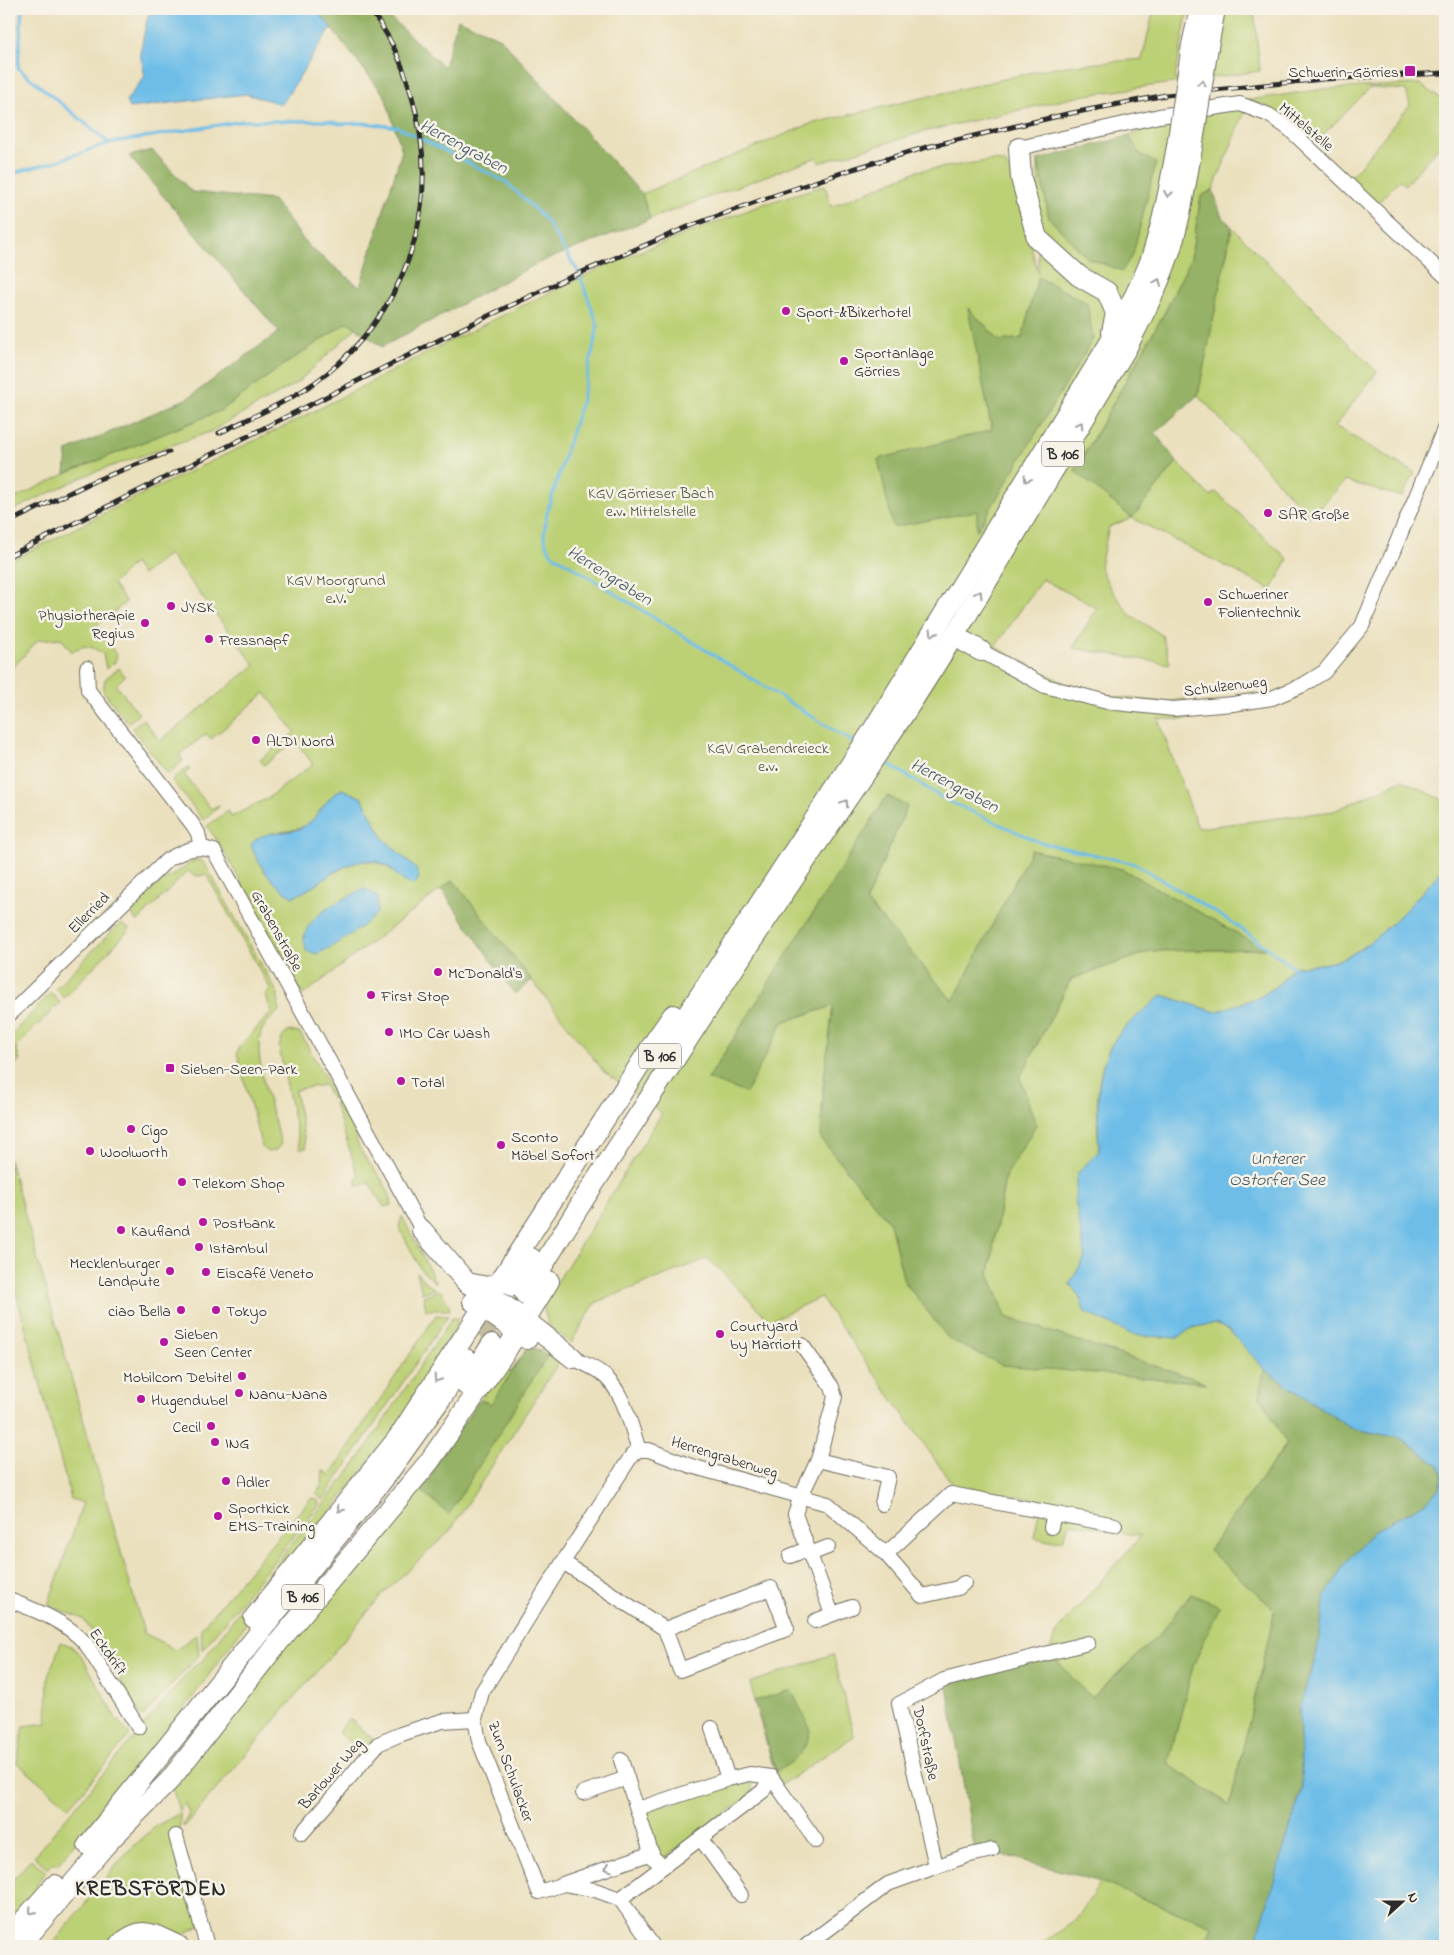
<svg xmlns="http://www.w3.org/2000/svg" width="1454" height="1955" viewBox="0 0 1454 1955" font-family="'Indie Flower',sans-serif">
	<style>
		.green { fill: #bcd074; stroke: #747e50; fill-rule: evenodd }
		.forest { fill: #95b266; stroke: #606e48 }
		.water { fill: #6dbde8; stroke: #4c748a }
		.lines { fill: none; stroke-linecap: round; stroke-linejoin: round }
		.stream { stroke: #6dbde8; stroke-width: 3 }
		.highway-tunnel { stroke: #c5bca0; stroke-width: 20; stroke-dasharray: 20 10; stroke-linecap: butt }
		.minor-casing { stroke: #6e6a5e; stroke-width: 16 }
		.highway-casing { stroke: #6e6a5e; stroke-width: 22 }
		.minor { stroke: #fff; stroke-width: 14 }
		.highway { stroke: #fff; stroke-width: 20 }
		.rail-casing { stroke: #2b2b2b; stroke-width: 5 }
		.rail { stroke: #f7f3e8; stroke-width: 3; stroke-dasharray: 9; stroke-linecap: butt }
		.highway-bridge-casing { stroke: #6e6a5e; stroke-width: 22; stroke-linecap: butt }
		.highway-bridge { stroke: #fff; stroke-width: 20 }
		.oneway { stroke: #a0a0a0 }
		.poi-dot { fill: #b5179e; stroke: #f7f3e8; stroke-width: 2 }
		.labels { text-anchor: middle; stroke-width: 5; stroke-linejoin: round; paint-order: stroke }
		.shield { fill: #f7f3e8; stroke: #686764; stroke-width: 1 }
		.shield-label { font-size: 15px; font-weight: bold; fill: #2b2b2b }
		.poi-label { font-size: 16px; fill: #2b2b2b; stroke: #f7f3e8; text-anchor: start }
		.street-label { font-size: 16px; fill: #2b2b2b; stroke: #f7f3e8 }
		.park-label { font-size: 16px; fill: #4f543d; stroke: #f7f3e8 }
		.water-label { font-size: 18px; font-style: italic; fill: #3f5764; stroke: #f7f3e8 }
		.district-label { font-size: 21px; font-weight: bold; letter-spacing: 1px; fill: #2b2b2b; stroke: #f7f3e8 }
	</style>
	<rect width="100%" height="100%" fill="#f7f3e8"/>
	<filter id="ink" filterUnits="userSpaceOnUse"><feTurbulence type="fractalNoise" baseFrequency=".02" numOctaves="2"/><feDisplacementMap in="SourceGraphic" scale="10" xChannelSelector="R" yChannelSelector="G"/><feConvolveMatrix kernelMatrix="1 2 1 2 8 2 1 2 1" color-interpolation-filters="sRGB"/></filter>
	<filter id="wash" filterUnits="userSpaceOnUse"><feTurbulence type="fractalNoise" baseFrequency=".0096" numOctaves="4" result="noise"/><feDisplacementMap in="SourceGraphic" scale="20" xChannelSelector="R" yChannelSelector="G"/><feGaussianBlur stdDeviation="1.12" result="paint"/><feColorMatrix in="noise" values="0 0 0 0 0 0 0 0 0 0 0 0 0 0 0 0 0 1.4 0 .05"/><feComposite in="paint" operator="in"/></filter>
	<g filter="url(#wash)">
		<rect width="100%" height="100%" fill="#ebe0bd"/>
		<g class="green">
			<polygon points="1154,9 1188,9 1175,79 1211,74 1226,9 1254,9 1260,71 1086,95 923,132 819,163 817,157 650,219 642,194 810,124 1055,67 1142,59"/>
			<path d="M1420 84 1445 102V140L1405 185 1399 180 1377 204 1350 178 1410 105 1406 90 1370 88 1313 145 1265 105 1249 101 1213 190 1201 196 1191 258 1166 310 1075 470 1132 518 1177 462 1210 496 1216 492 1288 559 1272 590 1132 518 1109 527 1100 566 1109 586 1129 614 1162 635 1170 664 1073 648 1097 608 1042 579 995 647 1070 686 1115 697 1166 702 1185 699 1189 719H1158L1198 828 1334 811 1402 780 1445 801V867C1417 897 1377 946 1339 960 1325 965 1308 965 1293 967L1280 983 1262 996 1216 1012 1162 995C1149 1007 1126 1024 1116 1038 1093 1070 1097 1114 1099 1151L1077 1174 1085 1257 1070 1284 1079 1296 1085 1312 1176 1338C1181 1335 1187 1330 1193 1328 1225 1312 1246 1348 1264 1369L1260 1397 1287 1443 1209 1550 1275 1610 1230 1805 1168 1764 1193 1666 1159 1635 1091 1698 1049 1653 1056 1632 1141 1536 1070 1523 1063 1540 1049 1541 1034 1537 1041 1500 953 1485 820 1297 770 1321 708 1258 595 1303 571 1343 548 1325 543 1305 662 1113 604 1072 453 880 303 995 221 846 207 826 228 811 231 817 268 798 313 764 295 741 264 765 260 760 295 732 265 693C246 708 229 725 211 739L206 734 179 755 183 761 168 774 132 728 143 719 160 741 255 665 169 554 142 575 134 563 113 584 126 602 95 627 117 655 115 662 106 669 103 654C92 646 83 643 72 652L61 638 38 640 9 672V562L114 508 291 423 448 342 613 262 764 204 825 185 831 207 917 171 994 160 1005 163 1013 174 1038 274V160L1049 218 1139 153 1129 136 1164 121 1249 100 1324 89ZM1038 277 977 529 978 511 992 430 969 309 1000 341 1022 338ZM342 789 362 798 383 838 416 869 396 874C359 839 326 885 292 897L264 871 271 833C284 831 298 831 309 823 323 815 326 796 342 789ZM888 796 907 807 866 901 953 1001 1122 869 1264 949 1151 951 1071 979 1020 1078 1036 1125 1005 1177 989 1273 1006 1317 1204 1383 949 1339 904 1281 890 1223 821 1139 823 1088 833 1006 783 1022 708 1079Z"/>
			<polygon points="1232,227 1377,372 1335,426 1415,473 1402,497 1345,481 1310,517 1198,395"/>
			<polygon points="348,322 356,328 297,383 210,432 89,474 9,512 9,501 65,474 222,410 282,366"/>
			<polygon points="119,668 125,676 116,685 139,714 128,723 103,691 105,679"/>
			<polygon points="188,767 190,770 184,774 211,809 218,805 219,807 203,820 172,780"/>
			<path d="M195 860 202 861 205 864 278 994V1005L280 1010C274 1016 266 1022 262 1030 251 1057 274 1115 281 1144L276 1150 268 1152 262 1148 237 1053 239 1047 272 1012 265 994 271 990 206 874C198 877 195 877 188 871L137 922 131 912 157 885Z"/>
			<polygon points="120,923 130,929 64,998 55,989"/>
			<polygon points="51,993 60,1003 16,1047 20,1061 12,1069 9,1064 9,1037"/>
			<polygon points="289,1031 300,1033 336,1097 332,1099 324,1085 295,1090 306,1148 300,1149 279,1047 283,1036"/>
			<path d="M338 1101 355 1133C358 1160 389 1177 392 1205L384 1207 369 1183 358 1186 355 1180 359 1178 334 1103Z"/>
			<polygon points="9,1159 144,1633 176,1650 197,1634 199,1655 142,1717 93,1633 83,1619 48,1605 83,1503 71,1499 9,1266"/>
			<polygon points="402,1216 436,1283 421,1270 399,1227"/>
			<polygon points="417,1272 426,1283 436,1289 422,1293"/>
			<polygon points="440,1290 449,1305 450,1310 426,1310 423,1296"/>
			<polygon points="436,1315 448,1316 323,1500 316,1494 322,1485 323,1470 330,1475"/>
			<polygon points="452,1318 458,1318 455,1329 438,1356 442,1359 432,1382 285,1570 184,1709 57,1865 54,1862 48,1869 34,1856 192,1668 203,1660 248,1599 356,1463"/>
			<polygon points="534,1348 559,1362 450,1531 382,1595 184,1827 183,1825 189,1814 185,1803 179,1811 171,1783 417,1488 423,1487 433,1473 433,1468 503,1367 511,1372 525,1351"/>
			<polygon points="311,1498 318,1500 319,1505 202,1650 201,1628"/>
			<polygon points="61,1642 71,1646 81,1655 116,1718 130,1735 69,1807 17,1763 24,1726 47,1723 48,1677"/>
			<polygon points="833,1654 854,1736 781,1785 772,1763 750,1683"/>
			<polygon points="349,1718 374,1740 362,1753 338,1732"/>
			<polygon points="743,1780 749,1781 752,1784 753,1793 666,1857 658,1856 646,1817 651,1810"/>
			<polygon points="180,1813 180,1827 176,1836 201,1925 169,1942 148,1933 118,1946 51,1946 127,1852 156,1826"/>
			<polygon points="31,1859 46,1872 36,1884 39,1887 9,1922 9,1885"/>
			<polygon points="1101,1882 1212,1926 1204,1946 1039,1946 1076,1920"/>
		</g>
		<g class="forest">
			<polygon points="316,9 381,9 444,67 458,19 500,38 642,194 650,219 538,263 382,347 348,322 282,366 222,410 65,474 67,451 188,398 279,332 129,156 152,150 192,192 273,200 309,247 360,287 402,151 385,96"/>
			<polygon points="1129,136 1139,153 1156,163 1133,254 1122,271 1087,258 1049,218 1038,160"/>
			<polygon points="1213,190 1221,215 1232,227 1198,395 1155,433 1177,462 1132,518 1075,471 1166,310 1191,258 1201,196"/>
			<polygon points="1038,277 1087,303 1093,339 977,531 977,511 893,527 878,459 992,430 968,308 1000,341 1022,338"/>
			<polygon points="887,796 907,806 866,901 953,1001 1031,850 1122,869 1265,949 1151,951 1071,979 1020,1078 1036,1125 1005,1177 989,1273 1006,1317 1207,1383 1002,1365 949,1339 904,1281 890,1223 821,1139 823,1088 833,1006 783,1022 746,1093 708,1079"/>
			<polygon points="453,880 532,980 515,994 441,889"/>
			<polygon points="534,1348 548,1355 449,1514 418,1488 423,1487 433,1473 433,1468 480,1399 491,1404 525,1351"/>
			<polygon points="1264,1369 1350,1428 1400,1438 1438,1465 1443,1473 1439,1488 1428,1501 1374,1531 1325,1597 1317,1653 1299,1708 1302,1788 1260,1932 1258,1946 1204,1946 1212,1926 1101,1882 974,1847 946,1680 1049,1653 1092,1698 1159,1635 1191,1594 1220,1606 1193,1666 1168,1764 1230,1805 1275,1610 1209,1550 1287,1444 1260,1397"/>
			<path d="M791 1690 811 1730C804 1754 796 1760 776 1772L754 1701Z"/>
		</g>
		<g class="water">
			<polygon points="152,9 316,9 331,27 282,104 246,94 129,108 126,101 145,76 140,53 148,16"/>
			<path d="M342 789 362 798 383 838 416 869 419 877 416 884C400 886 395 868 381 863 347 852 321 887 292 897 273 884 258 866 251 845 261 829 284 835 299 829 320 820 323 798 342 789Z"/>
			<path d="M1445 867V1946H1258L1259 1932 1302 1788 1299 1708 1317 1653 1325 1597 1350 1557 1374 1531 1428 1501 1439 1488 1443 1473 1438 1465 1400 1438 1350 1428 1264 1369 1230 1331 1216 1324 1194 1327 1176 1338 1133 1335 1085 1312 1079 1296 1070 1284 1085 1257 1075 1199 1077 1174 1099 1151C1098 1114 1093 1070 1116 1038 1127 1023 1148 1008 1162 995L1216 1012 1262 996 1280 983 1293 967C1308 965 1325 965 1339 960 1377 946 1417 897 1445 867Z"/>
			<path d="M364 889 371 892 378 898 377 913C359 930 340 943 317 954L306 951C306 947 304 942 304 939 306 915 345 898 364 889Z"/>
		</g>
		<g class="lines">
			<g class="stream">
				<polyline points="22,9 18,68 109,143"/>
				<polyline points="9,174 51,163 109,143 243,121 329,121 340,124 364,123 398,127 506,182 545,219 579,273 598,326 581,403 547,513 544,533 546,544 552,554 856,744"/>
				<polyline points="882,760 946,800 1039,842 1136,864 1236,925 1293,967"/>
			</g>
		</g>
	</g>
	<g filter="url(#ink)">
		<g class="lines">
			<polyline class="highway-tunnel" points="481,1337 503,1302"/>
			<g class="minor-casing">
				<g id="minor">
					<polyline points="1019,148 1159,116 1240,104 1269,115 1288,128 1445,276"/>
					<polyline points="981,651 1045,686 1107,702 1173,709 1233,704 1272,698 1303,685 1324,672 1362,626 1445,427"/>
					<polyline points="87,668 88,690 193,825 198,833 201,848"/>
					<path d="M9 1015 167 860C183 851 195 844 214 851L422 1230"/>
					<polyline points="802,1345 832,1387 835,1397 818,1460 801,1496 795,1514 832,1614"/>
					<path d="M573 1358C582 1363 593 1367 601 1373 624 1390 630 1424 639 1450L632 1455 563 1562 482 1692 475 1719 479 1741 539 1892 564 1884 595 1890 620 1899 653 1946"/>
					<polyline points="639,1450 649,1450 691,1466 828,1504 886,1554 922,1596 958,1588 964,1583"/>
					<polyline points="818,1460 888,1477 882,1504"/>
					<polyline points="1051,1527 1054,1514"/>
					<polyline points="810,1554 828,1547"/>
					<polyline points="886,1554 951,1494 1115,1525"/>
					<polyline points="790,1556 808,1549"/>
					<polyline points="563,1562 665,1629 680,1670 787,1629 771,1588 665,1629"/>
					<path d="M9 1600C37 1611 66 1621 86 1644L138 1727"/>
					<polyline points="815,1621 852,1607"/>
					<polyline points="712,1728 728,1779"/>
					<polyline points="621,1760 653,1858 664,1866"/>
					<polyline points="583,1793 627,1778"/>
					<polyline points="638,1809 728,1779 750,1774 771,1777 816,1841"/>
					<polyline points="302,1833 378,1744 401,1734 442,1721 475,1719"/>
					<polyline points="176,1836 207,1946"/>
					<polyline points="701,1839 741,1895"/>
					<polyline points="936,1866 899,1704 944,1680 1088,1643"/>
					<polyline points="565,1883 652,1853"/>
					<polyline points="620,1899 763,1791 771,1777"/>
					<polyline points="806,1946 888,1884 966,1856 992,1850"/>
				</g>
			</g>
			<g class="highway-casing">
				<g id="highway">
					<polyline points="1192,45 1200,9"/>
					<polyline points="1208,47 1215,9"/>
					<polyline points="1019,148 1021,178 1037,238 1079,276 1107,292 1116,313 1112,332"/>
					<polyline points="965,642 981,651"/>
					<path d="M672 1038 873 730 1111 341C1125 315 1139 290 1150 262 1163 224 1170 185 1177 146"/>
					<polyline points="422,1230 467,1283 491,1296 525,1320 573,1358"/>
					<polyline points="467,1283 488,1287 499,1283 657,1038 673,1015"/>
					<polyline points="513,1286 531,1258"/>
					<path d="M525 1294 584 1199 749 945 906 711 965 618 1127 347C1140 321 1154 295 1164 268 1179 230 1185 188 1192 148"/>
					<polyline points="473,1301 527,1339"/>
					<polyline points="466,1385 492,1344"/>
					<polyline points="254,1618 398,1438 499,1283"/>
					<polyline points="106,1844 170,1780 272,1650 429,1462 507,1349 549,1281"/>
					<polyline points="88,1845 385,1477 442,1397 466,1359"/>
					<polyline points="9,1937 55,1885"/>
					<polyline points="20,1946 114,1835"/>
					<path d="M118 1946C143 1924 151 1934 178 1946"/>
				</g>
			</g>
			<use href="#minor" class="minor"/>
			<use href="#highway" class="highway"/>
			<g class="rail-casing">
				<g id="rail">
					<path d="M219 433C260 413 303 396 337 365 415 293 441 194 411 93 402 62 390 34 369 9"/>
					<polyline points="9,522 94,481 169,452"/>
					<polyline points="9,556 461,329 566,279 690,226 764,199 853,169 927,147 1067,114 1166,95 1323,79 1445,73"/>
				</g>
			</g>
			<use href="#rail" class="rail"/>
			<g class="highway-bridge-casing">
				<g id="highway-bridge">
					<polyline points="1177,146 1192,45"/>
					<polyline points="1192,148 1208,47"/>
				</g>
			</g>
			<use href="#highway-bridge" class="highway-bridge"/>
		</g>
		<defs><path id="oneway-chevron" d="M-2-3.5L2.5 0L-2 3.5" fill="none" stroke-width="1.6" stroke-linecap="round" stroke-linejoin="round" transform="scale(1.25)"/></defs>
		<g class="oneway">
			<use href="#oneway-chevron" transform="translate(1202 83) rotate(-81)"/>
			<use href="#oneway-chevron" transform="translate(1168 194) rotate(100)"/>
			<use href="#oneway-chevron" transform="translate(1158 282) rotate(-67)"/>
			<use href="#oneway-chevron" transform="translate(1080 425) rotate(-59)"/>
			<use href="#oneway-chevron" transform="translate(1027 479) rotate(121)"/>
			<use href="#oneway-chevron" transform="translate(979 594) rotate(-59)"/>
			<use href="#oneway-chevron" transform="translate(933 633) rotate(121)"/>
			<use href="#oneway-chevron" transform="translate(845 803) rotate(-56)"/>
			<use href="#oneway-chevron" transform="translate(437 1379) rotate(123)"/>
			<use href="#oneway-chevron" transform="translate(340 1509) rotate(129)"/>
			<use href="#oneway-chevron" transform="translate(608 1868) rotate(161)"/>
			<use href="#oneway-chevron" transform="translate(32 1911) rotate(131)"/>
		</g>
	</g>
	<g class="poi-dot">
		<rect x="1404" y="65" width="12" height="12" rx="2.5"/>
		<circle cx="786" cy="311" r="5"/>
		<circle cx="844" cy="361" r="5"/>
		<circle cx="1268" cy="513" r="5"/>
		<circle cx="1208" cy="602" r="5"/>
		<circle cx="171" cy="606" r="5"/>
		<circle cx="145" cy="623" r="5"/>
		<circle cx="209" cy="639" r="5"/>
		<circle cx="256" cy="740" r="5"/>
		<circle cx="438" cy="972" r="5"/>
		<circle cx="371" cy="995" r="5"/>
		<circle cx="389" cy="1032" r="5"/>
		<rect x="165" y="1063" width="10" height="10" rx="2.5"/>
		<circle cx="401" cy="1081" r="5"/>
		<circle cx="131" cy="1129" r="5"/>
		<circle cx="501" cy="1145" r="5"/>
		<circle cx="90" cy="1151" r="5"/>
		<circle cx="182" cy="1182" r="5"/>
		<circle cx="203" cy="1222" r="5"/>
		<circle cx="121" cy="1230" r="5"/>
		<circle cx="199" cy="1247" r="5"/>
		<circle cx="170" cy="1271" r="5"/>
		<circle cx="206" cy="1272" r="5"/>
		<circle cx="181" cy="1310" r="5"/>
		<circle cx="216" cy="1310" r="5"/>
		<circle cx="720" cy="1334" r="5"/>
		<circle cx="164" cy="1342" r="5"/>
		<circle cx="242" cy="1376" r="5"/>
		<circle cx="239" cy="1393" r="5"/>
		<circle cx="141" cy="1399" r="5"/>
		<circle cx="211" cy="1426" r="5"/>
		<circle cx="215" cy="1442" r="5"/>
		<circle cx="226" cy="1481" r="5"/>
		<circle cx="218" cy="1516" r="5"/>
	</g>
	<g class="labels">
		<g class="shield">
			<rect x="1042" y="441.5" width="42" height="25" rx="4"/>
			<rect x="639" y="1043.5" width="42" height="25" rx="4"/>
			<rect x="282" y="1584.5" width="42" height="25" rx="4"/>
		</g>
		<g class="shield-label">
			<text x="1063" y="459">B 106</text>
			<text x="660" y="1061">B 106</text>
			<text x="303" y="1602">B 106</text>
		</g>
		<g class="poi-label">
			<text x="1399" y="77" text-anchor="end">Schwerin-Görries</text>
			<text x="796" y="317">Sport-&amp;Bikerhotel</text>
			<text x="854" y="358">Sportanlage<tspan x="854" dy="18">Görries</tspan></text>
			<text x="1278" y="519">SAR Große</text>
			<text x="1218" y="599">Schweriner<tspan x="1218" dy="18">Folientechnik</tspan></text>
			<text x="181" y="612">JYSK</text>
			<text x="135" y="620" text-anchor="end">Physiotherapie<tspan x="135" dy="18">Regius</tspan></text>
			<text x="219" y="645">Fressnapf</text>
			<text x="266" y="746">ALDI Nord</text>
			<text x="448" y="978">McDonald's</text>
			<text x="381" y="1001">First Stop</text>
			<text x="399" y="1038">IMO Car Wash</text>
			<text x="180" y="1074">Sieben-Seen-Park</text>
			<text x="411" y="1087">Total</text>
			<text x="141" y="1135">Cigo</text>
			<text x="511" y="1142">Sconto<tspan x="511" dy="18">Möbel Sofort</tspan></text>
			<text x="100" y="1157">Woolworth</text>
			<text x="192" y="1188">Telekom Shop</text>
			<text x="213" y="1228">Postbank</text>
			<text x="131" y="1236">Kaufland</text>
			<text x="209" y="1253">Istambul</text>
			<text x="160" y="1268" text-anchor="end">Mecklenburger<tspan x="160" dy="18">Landpute</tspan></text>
			<text x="216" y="1278">Eiscafé Veneto</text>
			<text x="171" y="1316" text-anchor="end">ciao Bella</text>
			<text x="226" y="1316">Tokyo</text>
			<text x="730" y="1331">Courtyard<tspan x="730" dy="18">by Marriott</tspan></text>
			<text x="174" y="1339">Sieben<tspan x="174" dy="18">Seen Center</tspan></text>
			<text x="232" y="1382" text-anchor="end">Mobilcom Debitel</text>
			<text x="249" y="1399">Nanu-Nana</text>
			<text x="151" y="1405">Hugendubel</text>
			<text x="201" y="1432" text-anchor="end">Cecil</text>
			<text x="225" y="1448">ING</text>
			<text x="236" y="1487">Adler</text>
			<text x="228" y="1513">Sportkick<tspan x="228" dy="18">EMS-Training</tspan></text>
		</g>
		<g class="street-label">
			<text transform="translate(1307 126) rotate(40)" y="6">Mittelstelle</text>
			<text transform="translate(1225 685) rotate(-7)" y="6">Schulzenweg</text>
			<text transform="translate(88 912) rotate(-45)" y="6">Ellerried</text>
			<text transform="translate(278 930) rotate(61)" y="6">Grabenstraße</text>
			<text transform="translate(725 1456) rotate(17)" y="6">Herrengrabenweg</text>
			<text transform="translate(109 1651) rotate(55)" y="6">Eckdrift</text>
			<text transform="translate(927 1743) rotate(78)" y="6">Dorfstraße</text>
			<text transform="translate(512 1771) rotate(70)" y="6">Zum Schulacker</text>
			<text transform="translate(330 1773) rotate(-49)" y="6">Barlower Weg</text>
		</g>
		<g class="park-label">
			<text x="651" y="498">KGV Görrieser Bach<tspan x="651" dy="18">e.v. Mittelstelle</tspan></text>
			<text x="336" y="585">KGV Moorgrund<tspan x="336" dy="18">e.V.</tspan></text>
			<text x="768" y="753">KGV Grabendreieck<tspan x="768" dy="18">e.v.</tspan></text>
		</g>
		<g class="water-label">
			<text transform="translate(464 146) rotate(28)" y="6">Herrengraben</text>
			<text transform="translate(610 575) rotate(32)" y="6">Herrengraben</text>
			<text transform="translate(955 785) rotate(28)" y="6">Herrengraben</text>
			<text x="1277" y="1164">Unterer<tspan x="1277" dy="21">Ostorfer See</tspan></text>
		</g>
		<g class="district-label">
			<text x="151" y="1895">KREBSFÖRDEN</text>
		</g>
	</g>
	<rect width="1454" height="1955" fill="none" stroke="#f7f3e8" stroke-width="30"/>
	<g transform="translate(1402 1902) rotate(69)" stroke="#f7f3e8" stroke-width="4" paint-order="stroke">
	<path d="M0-4L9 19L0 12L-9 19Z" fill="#2b2b2b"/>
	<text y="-8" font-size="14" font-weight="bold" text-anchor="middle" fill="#2b2b2b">N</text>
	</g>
</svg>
